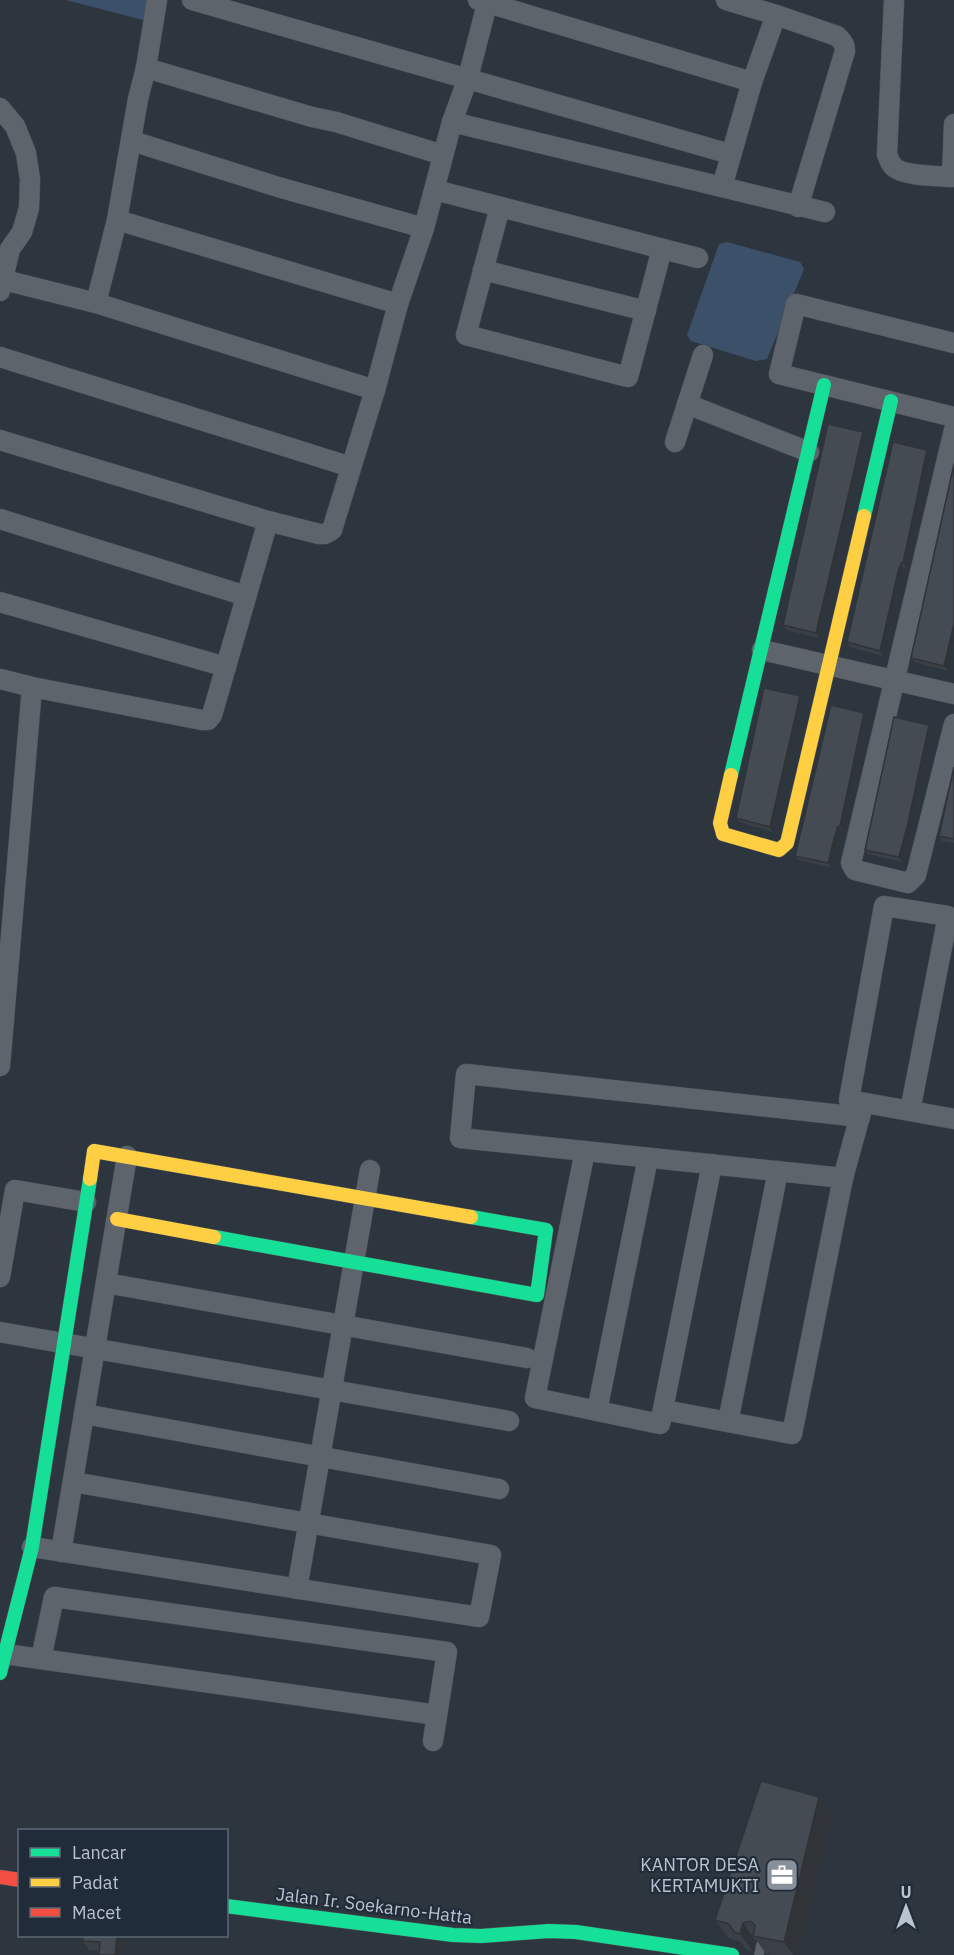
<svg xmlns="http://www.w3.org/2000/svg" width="954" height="1955" viewBox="0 0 954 1955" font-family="'IBM Plex Sans',sans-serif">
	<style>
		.water { fill: #3c5169 }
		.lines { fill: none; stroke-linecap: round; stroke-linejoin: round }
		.lane-casing { stroke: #4c5258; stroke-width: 10 }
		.street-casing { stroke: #4c5258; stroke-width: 21 }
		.fast-casing { stroke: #4c5258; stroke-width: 15 }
		.slow-casing { stroke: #4c5258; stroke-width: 15 }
		.jam-casing { stroke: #4c5258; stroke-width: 15 }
		.lane { stroke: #5e646b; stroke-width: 9 }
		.street { stroke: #5e646b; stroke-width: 20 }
		.fast { stroke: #16e098; stroke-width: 14 }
		.slow { stroke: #ffcf43; stroke-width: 14 }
		.jam { stroke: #f24e42; stroke-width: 14 }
		.wall { fill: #3b4047 }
		.shaded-wall { fill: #303439 }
		.building { fill: #454b52; stroke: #303439; stroke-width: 1.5 }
		.labels { text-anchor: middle; stroke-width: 4.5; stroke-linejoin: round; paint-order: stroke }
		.poi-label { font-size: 18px; fill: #b9c2cd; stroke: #202c39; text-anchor: end }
		.street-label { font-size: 18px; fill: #b9c2cd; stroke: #202c39 }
	</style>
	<rect width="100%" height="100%" fill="#2d363e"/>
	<g class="water">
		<polygon points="66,0 151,0 148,14 143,20"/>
		<polygon points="727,242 800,262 804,269 767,359 756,361 691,341 687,335 719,244"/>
	</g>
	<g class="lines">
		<g class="lane-casing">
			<polyline id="lane" points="759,1955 761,1945"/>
		</g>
		<g class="street-casing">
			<g id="street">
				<polyline points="192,0 730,154"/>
				<polyline points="478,0 752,82 776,15 726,0"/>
				<path d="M894 0 887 154C889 159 890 164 894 167 903 176 939 176 952 177L954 124"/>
				<path d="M776 15 837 36C842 41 845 44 845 51L798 207"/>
				<polyline points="146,68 157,0"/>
				<polyline points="752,82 722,187 825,212"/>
				<polyline points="0,108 15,126 26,153 30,179 29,208 22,232 10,249 0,291"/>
				<polyline points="452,122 722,187"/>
				<polyline points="132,141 278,187 424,228"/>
				<polyline points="435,190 698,258"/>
				<polyline points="500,207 466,335 628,377 662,249"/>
				<polyline points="117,220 398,304"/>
				<polyline points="483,270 646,311"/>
				<polyline points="4,280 96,303 375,390"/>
				<polyline points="96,303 117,220 138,99 146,68 312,117 336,122 443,155"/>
				<polyline points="954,343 796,304 779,374 954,417"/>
				<polyline points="0,357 351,467"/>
				<polyline points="687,404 809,452"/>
				<polyline points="954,430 851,863 855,870 908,883 916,875 954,724"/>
				<polyline points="0,440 268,521 319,534 325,534 332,530 375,390 398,304 424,228 452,122 468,78 488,0"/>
				<polyline points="675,442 703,355"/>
				<polyline points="0,519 246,596"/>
				<polyline points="0,602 226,667"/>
				<polyline points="762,650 954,694"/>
				<polyline points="0,679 32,687 202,720 208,720 212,715 268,521"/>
				<polyline points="0,1066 32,687"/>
				<polyline points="910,1111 948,916 884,906 849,1100 954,1119"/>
				<polyline points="585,1151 535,1398 660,1424 712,1164"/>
				<polyline points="843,1178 460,1138 466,1074 860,1117"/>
				<polyline points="0,1277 15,1190 86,1202"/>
				<polyline points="106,1283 527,1358"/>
				<polyline points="0,1332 509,1421"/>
				<polyline points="664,1410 792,1434 843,1178 863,1105"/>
				<polyline points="597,1411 648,1158"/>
				<polyline points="84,1414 499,1489"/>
				<polyline points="728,1422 778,1171"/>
				<polyline points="32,1547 479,1617 491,1555 73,1482"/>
				<polyline points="61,1552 127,1156"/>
				<polyline points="297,1589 370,1170"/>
				<polyline points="5,1654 437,1715"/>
				<polyline points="41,1659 54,1597 447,1652 433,1741"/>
			</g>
		</g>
		<g class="fast-casing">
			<g id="fast">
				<polyline points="864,516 891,401"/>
				<polyline points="731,775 824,385"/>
				<polyline points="214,1237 537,1295 546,1230 471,1217"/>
				<polyline points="0,1673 32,1547 90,1179"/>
				<polyline points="226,1906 453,1935 481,1936 549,1931 576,1932 732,1955"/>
			</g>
		</g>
		<g class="slow-casing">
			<g id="slow">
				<polyline points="731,775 720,823 723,834 779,850 787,843 864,516"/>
				<polyline points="90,1179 94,1151 471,1217"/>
				<polyline points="117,1219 214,1237"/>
			</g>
		</g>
		<g class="jam-casing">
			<polyline id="jam" points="0,1877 20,1880"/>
		</g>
		<use href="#lane" class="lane"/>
		<use href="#street" class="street"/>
		<use href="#fast" class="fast"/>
		<use href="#slow" class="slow"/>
		<use href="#jam" class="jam"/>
	</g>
	<g class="wall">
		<polygon points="863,432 866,437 819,638 787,630 783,625"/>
		<polygon points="930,455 906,568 904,568 901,577 883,656 850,647 847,642"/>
		<polygon points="954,464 954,643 948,671 915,662 911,658"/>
		<polygon points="803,700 773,832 740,822 736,818"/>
		<polygon points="864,713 867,718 843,831 841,830 838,840 832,868 799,860 795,856"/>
		<polygon points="932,729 911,832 902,862 868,854 865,850"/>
		<polygon points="954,767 954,843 942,841 939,836"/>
		<polygon points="832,1815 798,1955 771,1955 766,1954 757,1941 756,1941 753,1952 747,1950 741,1942 728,1938 715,1920"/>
		<polygon points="125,1935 122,1955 99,1955 100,1951 89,1950 83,1941"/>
	</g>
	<g class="shaded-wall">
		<polygon points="863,432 866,437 819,638 816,633"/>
		<polygon points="927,450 930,455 906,568 903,563"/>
		<polygon points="901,563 904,568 901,577 883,656 880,651 898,572"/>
		<polygon points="954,624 954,643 948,671 944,666"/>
		<polygon points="800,696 803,700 773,832 770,827"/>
		<polygon points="864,713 867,718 843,831 840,826"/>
		<polygon points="929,725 932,729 911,832 902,862 899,857"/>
		<polygon points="838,826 841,830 838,840 832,868 828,863 835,835"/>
		<polygon points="819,1797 832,1815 798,1955 793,1955 784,1942"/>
		<polygon points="743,1923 756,1941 753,1952 740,1934"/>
		<polygon points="117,1935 125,1935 122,1955 115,1955"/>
	</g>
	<g class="building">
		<polygon points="828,424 863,432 816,633 783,625"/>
		<polygon points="893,442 927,450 903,563 901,563 898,572 880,651 847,642"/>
		<polygon points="954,464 954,624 944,666 911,658"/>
		<polygon points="764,688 800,696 770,827 736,818"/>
		<polygon points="831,705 864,713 840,826 838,826 835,835 828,863 795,856"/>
		<polygon points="894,717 929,725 907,827 899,857 865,850"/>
		<polygon points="954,767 954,839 939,836"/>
		<polygon points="761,1781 819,1797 784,1942 753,1936 755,1925 750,1921 743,1923 740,1934 734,1932 729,1924 715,1920"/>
		<polygon points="83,1935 117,1935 115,1955 99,1955 100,1942 83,1941"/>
	</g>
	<defs>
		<g id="office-square" transform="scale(1.725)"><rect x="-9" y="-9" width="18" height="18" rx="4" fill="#88919b" stroke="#202c39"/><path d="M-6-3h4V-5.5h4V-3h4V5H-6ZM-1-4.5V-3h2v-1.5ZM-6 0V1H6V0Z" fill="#fff"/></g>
	</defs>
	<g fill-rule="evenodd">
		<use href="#office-square" x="782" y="1875"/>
	</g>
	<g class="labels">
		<g class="poi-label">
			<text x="759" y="1871">KANTOR DESA<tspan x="759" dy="21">KERTAMUKTI</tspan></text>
		</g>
		<g class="street-label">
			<text transform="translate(374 1906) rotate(7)" y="6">Jalan Ir. Soekarno-Hatta</text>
		</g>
	</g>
	<rect x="18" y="1829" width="210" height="108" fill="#202c39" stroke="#5d6874" stroke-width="1.5"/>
	<rect x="30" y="1848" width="30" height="9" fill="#16e098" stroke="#5d6874" stroke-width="1.5"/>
	<text x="72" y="1859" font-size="18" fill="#b9c2cd">Lancar</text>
	<rect x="30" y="1878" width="30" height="9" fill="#ffcf43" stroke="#5d6874" stroke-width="1.5"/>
	<text x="72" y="1889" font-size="18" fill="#b9c2cd">Padat</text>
	<rect x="30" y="1908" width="30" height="9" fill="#f24e42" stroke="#5d6874" stroke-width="1.5"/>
	<text x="72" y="1919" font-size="18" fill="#b9c2cd">Macet</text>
	<g transform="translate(906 1907)" stroke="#202c39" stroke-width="4.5" paint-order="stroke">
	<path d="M0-4.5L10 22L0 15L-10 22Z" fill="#b9c2cd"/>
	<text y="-9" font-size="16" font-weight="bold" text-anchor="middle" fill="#b9c2cd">U</text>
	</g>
</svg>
